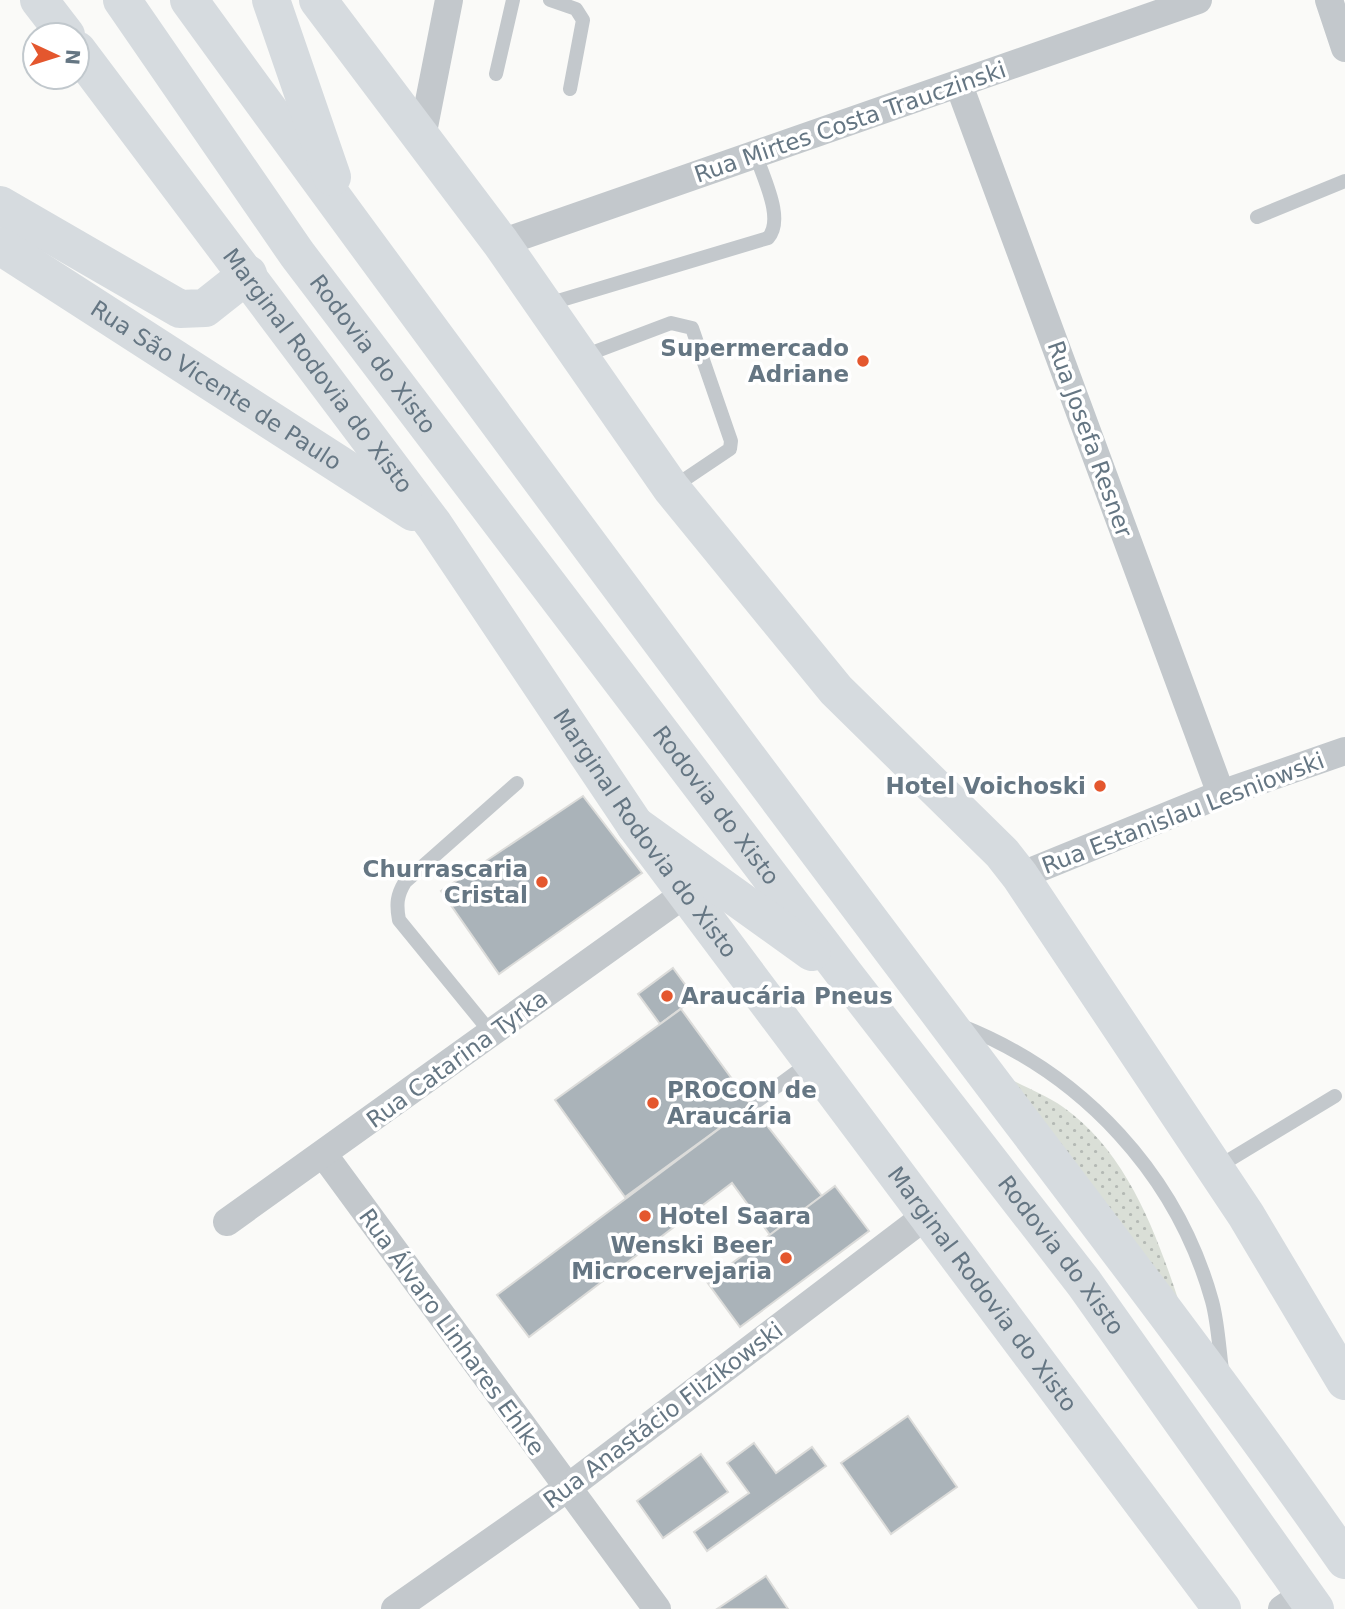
<svg xmlns="http://www.w3.org/2000/svg" width="1345" height="1609" viewBox="0 0 1345 1609" font-family="'DejaVu Sans',sans-serif">
	<style>
		.grass { fill: url(#grass-dots) }
		.building { fill: #aab3b9; stroke: #dcdcda; stroke-width: 2 }
		.lines { fill: none; stroke-linecap: round; stroke-linejoin: round }
		.lane { stroke: #c3c8cc; stroke-width: 14 }
		.street { stroke: #c3c8cc; stroke-width: 28 }
		.secondary { stroke: #d6dbdf; stroke-width: 38 }
		.highway { stroke: #d6dbdf; stroke-width: 38 }
		.poi-dot { fill: #e4572e; stroke: #fff; stroke-width: 2.5 }
		.labels { text-anchor: middle; stroke-width: 7; stroke-linejoin: round; paint-order: stroke }
		.street-label { font-size: 23px; fill: #657683; stroke: #fff }
		.poi-label { font-size: 23px; font-weight: bold; fill: #657683; stroke: #fff; text-anchor: end }
	</style>
	<defs>
		<pattern id="grass-dots" width="8" height="8" patternUnits="userSpaceOnUse" patternTransform="scale(1.75)"><rect width="8" height="8" fill="#dadfd7"/><path d="M2 2h.1M6 6h.1" fill="none" stroke="#b4b9b4" stroke-width="1.8" stroke-linecap="round"/></pattern>
	</defs>
	<rect width="100%" height="100%" fill="#fafaf8"/>
	<path class="grass" d="M1010 1079C1027 1088 1047 1096 1063 1107 1126 1151 1156 1232 1179 1302Z"/>
	<g class="building">
		<polygon points="583,796 642,873 499,974 441,891"/>
		<polygon points="673,968 695,998 660,1024 638,994"/>
		<polygon points="681,1009 751,1105 625,1197 555,1100"/>
		<polygon points="751,1105 822,1196 770,1235 732,1183 529,1337 497,1295"/>
		<polygon points="835,1186 869,1231 740,1327 707,1282"/>
		<polygon points="908,1416 957,1487 891,1534 841,1463"/>
		<polygon points="754,1443 776,1473 812,1447 826,1466 707,1551 694,1532 749,1493 727,1463"/>
		<polygon points="701,1454 728,1492 663,1538 637,1501"/>
		<polygon points="766,1576 788,1609 717,1609"/>
	</g>
	<g class="lines">
		<g class="lane">
			<polyline points="550,0 576,9 583,20 570,89"/>
			<polyline points="496,74 513,0"/>
			<polyline points="1257,217 1345,181"/>
			<path d="M548 304 768 238C785 219 763 178 756 155"/>
			<polyline points="581,357 671,323 692,328 731,441 730,449 672,488"/>
			<path d="M962 1026C1083 1074 1177 1175 1212 1301 1218 1323 1219 1348 1222 1370"/>
			<path d="M492 1034 399 920C396 904 397 895 405 882L517 783"/>
			<polyline points="756,1102 810,1062"/>
			<polyline points="1216,1168 1335,1096"/>
		</g>
		<g class="street">
			<polyline points="1329,0 1345,48"/>
			<polyline points="959,85 1221,794"/>
			<polyline points="422,137 449,0"/>
			<polyline points="501,243 1198,0"/>
			<polyline points="1020,876 1221,794 1345,751"/>
			<polyline points="324,1155 657,1609"/>
			<polyline points="227,1222 686,893"/>
			<polyline points="395,1609 566,1489 927,1215"/>
			<polyline points="1282,1609 1304,1594"/>
		</g>
		<g class="secondary">
			<polyline points="39,0 66,35"/>
			<polyline points="318,0 501,243 671,488 836,690 1002,853 1020,876 1246,1215 1345,1381"/>
			<path id="s1" d="M77 50 434 525 635 825 1222 1609"/>
			<polyline points="0,205 180,309 205,308 248,274"/>
			<path id="s2" d="M0 246 413 512"/>
		</g>
		<g class="highway">
			<path id="s3" d="M122 0 297 254 845 975 1084 1283 1315 1609"/>
			<path d="M189 0C437 342 690 682 944 1019 1079 1199 1217 1376 1345 1560"/>
			<polyline points="271,0 332,177"/>
			<polyline points="635,825 812,952"/>
		</g>
	</g>
	<g class="poi-dot">
		<circle cx="863" cy="361" r="7"/>
		<circle cx="1100" cy="786" r="7"/>
		<circle cx="542" cy="882" r="7"/>
		<circle cx="667" cy="996" r="7"/>
		<circle cx="653" cy="1103" r="7"/>
		<circle cx="645" cy="1216" r="7"/>
		<circle cx="786" cy="1258" r="7"/>
	</g>
	<g class="labels">
		<g class="street-label">
			<text transform="translate(850 122) rotate(-19)" y="8">Rua Mirtes Costa Trauczinski</text>
			<text dy="8" stroke="none"><textPath href="#s3" startOffset="434">Rodovia do Xisto</textPath></text>
			<text dy="8" stroke="none"><textPath href="#s1" startOffset="401">Marginal Rodovia do Xisto</textPath></text>
			<text dy="8" stroke="none"><textPath href="#s2" startOffset="257">Rua São Vicente de Paulo</textPath></text>
			<text transform="translate(1090 439) rotate(70)" y="8">Rua Josefa Resner</text>
			<text dy="8" stroke="none"><textPath href="#s3" startOffset="1001">Rodovia do Xisto</textPath></text>
			<text transform="translate(1183 813) rotate(-21)" y="8">Rua Estanislau Lesniowski</text>
			<text dy="8" stroke="none"><textPath href="#s1" startOffset="968">Marginal Rodovia do Xisto</textPath></text>
			<text transform="translate(457 1059) rotate(-36)" y="8">Rua Catarina Tyrka</text>
			<text dy="8" stroke="none"><textPath href="#s3" startOffset="1568">Rodovia do Xisto</textPath></text>
			<text dy="8" stroke="none"><textPath href="#s1" startOffset="1535">Marginal Rodovia do Xisto</textPath></text>
			<text transform="translate(452 1332) rotate(54)" y="8">Rua Álvaro Linhares Ehlke</text>
			<text transform="translate(663 1415) rotate(-37)" y="8">Rua Anastácio Flizikowski</text>
		</g>
		<g class="poi-label">
			<text x="849" y="356">Supermercado<tspan x="849" dy="26">Adriane</tspan></text>
			<text x="1086" y="794">Hotel Voichoski</text>
			<text x="528" y="877">Churrascaria<tspan x="528" dy="26">Cristal</tspan></text>
			<text x="681" y="1004" text-anchor="start">Araucária Pneus</text>
			<text x="667" y="1098" text-anchor="start">PROCON de<tspan x="667" dy="26">Araucária</tspan></text>
			<text x="659" y="1224" text-anchor="start">Hotel Saara</text>
			<text x="772" y="1253">Wenski Beer<tspan x="772" dy="26">Microcervejaria</tspan></text>
		</g>
	</g>
	<g transform="translate(56 56) rotate(94)"><circle r="33" fill="#ffffff" stroke="#c1c8cd" stroke-width="2"/>
	<path d="M0-5L12 26L0 18L-12 26Z" fill="#e4572e"/>
	<text y="-10" font-size="19" font-weight="bold" text-anchor="middle" fill="#657683">N</text>
	</g>
</svg>
